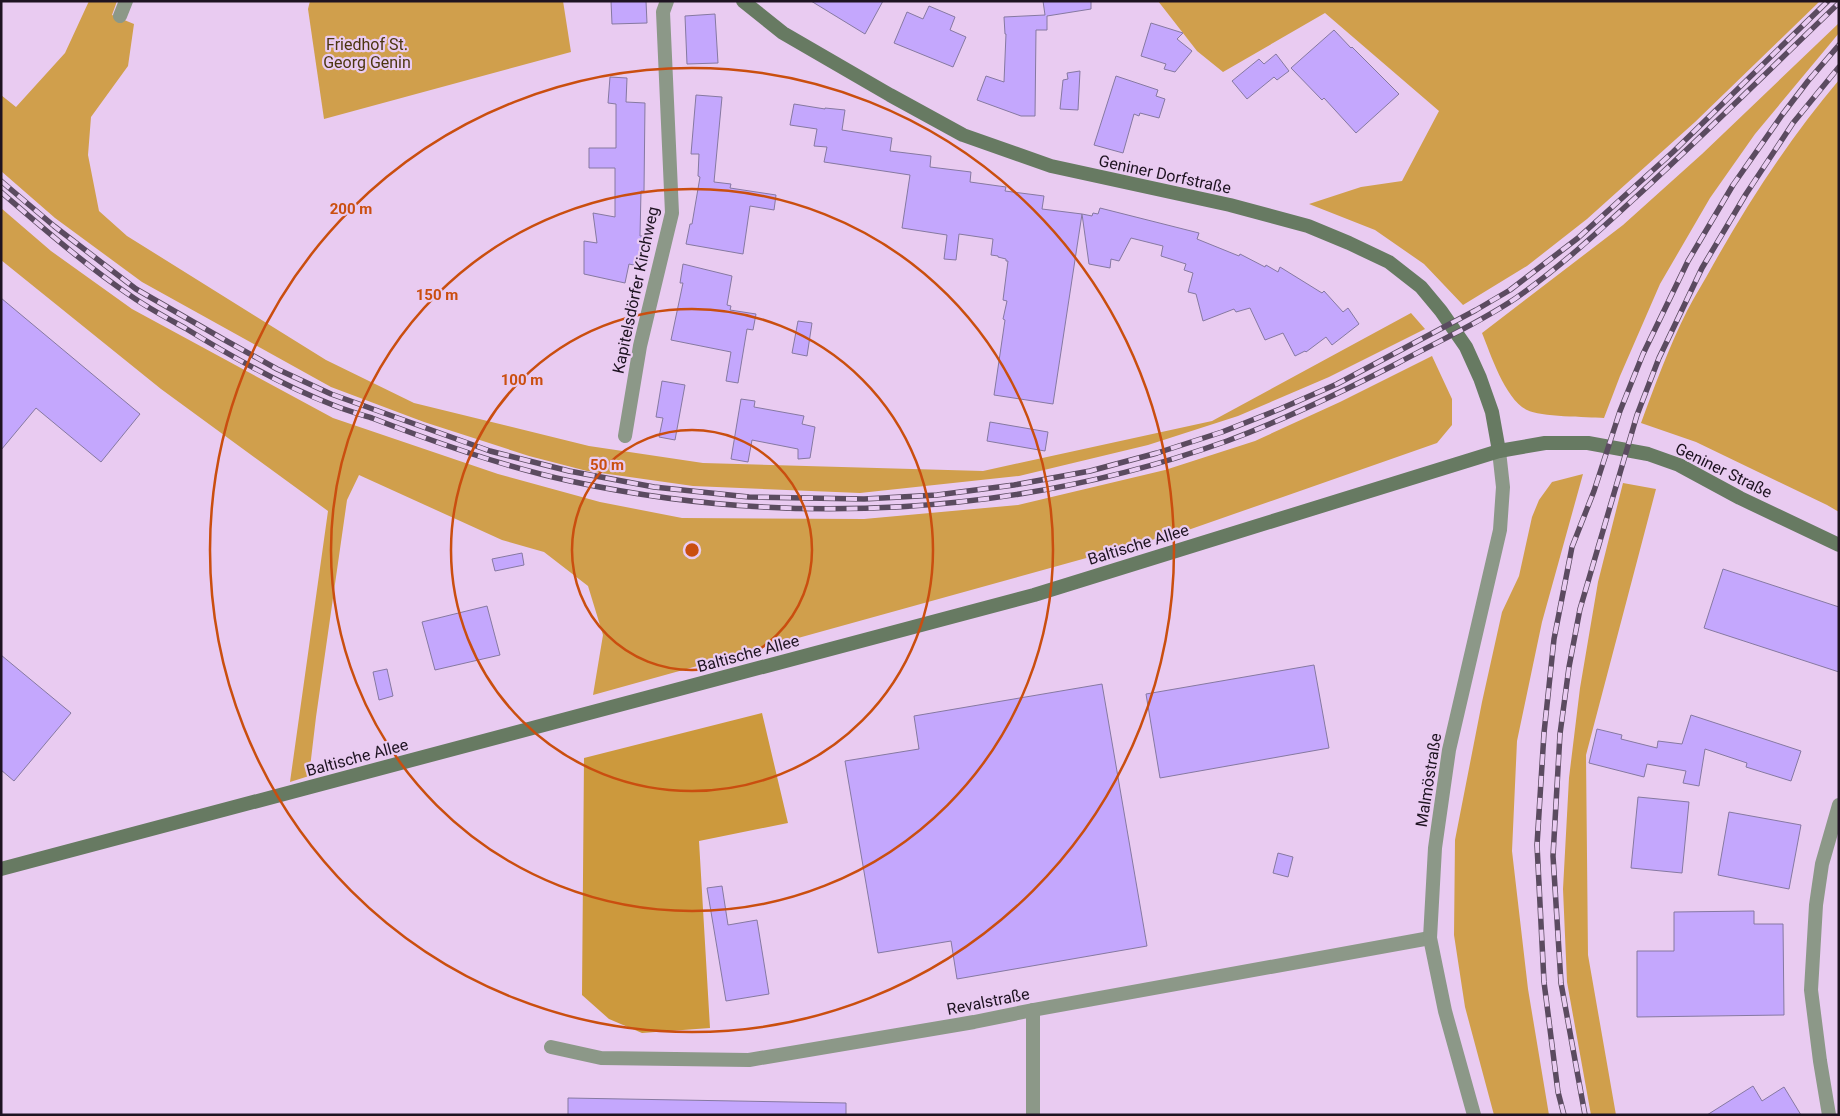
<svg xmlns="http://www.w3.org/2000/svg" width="1840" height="1116" viewBox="0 0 1840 1116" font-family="Roboto,sans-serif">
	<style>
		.green { fill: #d09f4c }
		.forest { fill: #cc993d }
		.building { fill: #c4a7fd; stroke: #8679a1 }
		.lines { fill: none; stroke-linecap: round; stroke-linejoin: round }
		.minor { stroke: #8c9888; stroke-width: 14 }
		.tertiary { stroke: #8c9888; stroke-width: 14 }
		.secondary { stroke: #677a62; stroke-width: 14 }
		.rail-casing { stroke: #5b4b60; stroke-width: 5.5 }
		.rail { stroke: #e9cbf1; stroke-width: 4; stroke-dasharray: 11; stroke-linecap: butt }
		.ring { fill: none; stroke: #ca4e0f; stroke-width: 2.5 }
		.labels { text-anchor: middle; stroke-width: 4.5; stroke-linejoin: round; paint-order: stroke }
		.park-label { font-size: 16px; fill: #4c3610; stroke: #e9cbf1 }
		.street-label { font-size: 16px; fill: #1e1321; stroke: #e9cbf1 }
		.centre { fill: #ca4e0f; stroke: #e9cbf1; stroke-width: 2.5 }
		.ring-label { font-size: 15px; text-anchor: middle; font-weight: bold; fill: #ca4e0f; stroke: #e9cbf1; stroke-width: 4.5; stroke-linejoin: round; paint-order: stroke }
	</style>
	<rect width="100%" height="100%" fill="#e9cbf1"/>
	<g class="green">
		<polygon points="89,1 117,1 112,15 134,24 128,66 91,117 88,155 99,211 127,236 326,360 414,403 589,446 703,463 983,471 1212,421 1411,313 1425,329 1329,377 1238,416 1148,445 1019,476 860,493 693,486 587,471 529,456 424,422 331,387 142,282 55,218 1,171 1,95 16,107 65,53"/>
		<polygon points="310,1 563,1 571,52 324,119 308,9"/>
		<polygon points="1158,1 1820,1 1695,122 1587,219 1527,266 1463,305 1424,264 1375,230 1309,204 1361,187 1402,181 1439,111 1325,13 1223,72 1197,51"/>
		<path d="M1839 23V33L1755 134 1710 198 1660 284 1620 376 1604 418C1587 417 1540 417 1527 410 1505 399 1491 355 1482 333L1623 225 1702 154Z"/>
		<path d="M1839 80V512L1827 505 1696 442 1641 423C1655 385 1669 347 1687 311 1695 295 1705 280 1713 265 1750 199 1791 137 1839 80Z"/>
		<polygon points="1,208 51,251 132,309 333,418 498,474 600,502 682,518 864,519 1018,505 1165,470 1255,441 1340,402 1432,356 1452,399 1452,425 1437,443 1191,529 593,695 603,635 588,586 544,552 502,540 359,475 347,500 316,717 309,776 290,782 328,511 161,389 1,260"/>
		<polygon points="1583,474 1542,622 1517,741 1512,851 1528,989 1549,1115 1494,1115 1465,1007 1454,935 1455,840 1482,702 1502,612 1519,576 1532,517 1539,500 1552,482"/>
		<polygon points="1623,483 1656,489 1586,755 1588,955 1616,1115 1591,1115 1567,982 1563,889 1569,778 1580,688 1598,582"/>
	</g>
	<polygon class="forest" points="762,713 788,823 699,841 710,1028 642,1033 609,1019 582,995 584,758"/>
	<g class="building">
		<polygon points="611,1 646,1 647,23 612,24"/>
		<polygon points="811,1 883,1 865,34"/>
		<polygon points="1043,1 1091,1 1091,9 1047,16 1047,30 1036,30 1035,116 1021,116 977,100 986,76 1004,82 1006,34 1005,34 1004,17 1045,15"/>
		<polygon points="929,6 955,17 950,30 966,37 953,67 894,43 907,12 923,19"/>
		<polygon points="715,14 718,63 687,64 685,16"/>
		<polygon points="1151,23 1183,33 1177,39 1192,51 1175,72 1164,69 1166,64 1141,56"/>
		<polygon points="1334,30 1351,48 1352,47 1399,94 1356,133 1324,98 1322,100 1291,68"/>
		<polygon points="1276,54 1289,71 1277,80 1274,77 1247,99 1232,81 1259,59 1264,64"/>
		<polygon points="1080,71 1078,110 1060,109 1063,80 1068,79 1067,73"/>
		<polygon points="1116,76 1158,90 1156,96 1165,99 1159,118 1140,113 1139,116 1134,114 1123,153 1094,145"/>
		<polygon points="610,77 627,78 626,102 645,103 644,191 641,191 640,236 643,236 638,266 629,264 625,283 584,274 584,241 597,243 593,213 615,217 615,168 589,168 589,148 616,148 616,104 608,103"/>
		<polygon points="696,95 722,97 714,182 731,184 730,188 776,195 774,210 750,206 743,254 686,244 690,224 692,224 700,177 698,176 699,154 691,154"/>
		<polygon points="794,104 825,109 825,108 845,110 842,130 892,138 890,151 931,156 930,167 971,172 970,182 1006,187 1005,191 1044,196 1042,209 1082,214 1053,404 994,395 1005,320 1003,319 1007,301 1003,300 1008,261 1006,261 1006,259 998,257 998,256 991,255 993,239 959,234 956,260 944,259 947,235 902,228 910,175 824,162 827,147 814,146 817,129 790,125"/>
		<polygon points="1100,208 1199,233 1197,239 1239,256 1240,254 1265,267 1266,265 1278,272 1280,267 1322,293 1324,291 1343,312 1348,308 1359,324 1332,345 1326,337 1306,352 1305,351 1295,356 1283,333 1265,340 1250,308 1236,312 1234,309 1203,321 1196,294 1188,292 1193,273 1184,270 1186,264 1161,256 1163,246 1131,238 1119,261 1111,259 1110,268 1089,264 1082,214 1092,216 1093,213 1098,214"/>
		<polygon points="683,264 732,276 727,305 731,306 730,310 756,314 753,330 747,329 738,383 726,381 731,352 671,340 683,283 680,283"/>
		<polygon points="1,298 140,414 101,462 36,408 1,450"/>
		<polygon points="798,321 812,323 807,356 792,353"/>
		<polygon points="662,381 685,385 675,440 659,437 663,418 656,417"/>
		<polygon points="741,399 755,401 754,407 804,416 802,424 815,427 810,458 798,459 798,449 752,440 748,462 731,459"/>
		<polygon points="990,422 1048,432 1045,451 987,441"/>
		<polygon points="522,553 524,565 495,571 492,559"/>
		<polygon points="1723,569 1839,607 1839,672 1704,628"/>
		<polygon points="487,606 500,655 435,670 422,622"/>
		<polygon points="1,655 71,713 14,781 1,770"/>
		<polygon points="1314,665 1329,748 1160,778 1146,694"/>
		<polygon points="387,669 393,696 379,700 373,672"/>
		<polygon points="1102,684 1147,946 957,979 951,941 878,953 845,761 919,749 914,716"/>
		<polygon points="1691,715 1801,751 1791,781 1746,767 1747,763 1705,749 1699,786 1683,783 1686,771 1647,764 1644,777 1589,763 1597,729 1622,735 1621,739 1657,748 1658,741 1682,744"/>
		<polygon points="1638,797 1689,802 1682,873 1631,868"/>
		<polygon points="1729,812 1801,825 1789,889 1718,875"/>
		<polygon points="1278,853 1293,857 1288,877 1273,873"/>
		<polygon points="722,886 728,925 757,920 769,994 726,1001 707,888"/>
		<polygon points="1754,911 1754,924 1783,924 1784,1015 1637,1017 1637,951 1674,951 1674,912"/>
		<polygon points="1753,1086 1762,1101 1784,1087 1801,1115 1707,1115"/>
		<polygon points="568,1098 846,1103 846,1115 568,1115"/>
	</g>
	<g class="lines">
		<g class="minor">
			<polyline points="120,16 126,1"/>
			<polyline points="625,436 640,346 672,213 663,12 667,1"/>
			<polyline points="551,1047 601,1058 749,1060 974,1022 1033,1010 1430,938"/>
			<polyline points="1033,1115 1033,1010"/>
			<polyline points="1829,1115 1820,1061 1811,990 1816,905 1822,864 1839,805"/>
		</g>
		<polyline class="tertiary" points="1474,1115 1445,1011 1430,938 1435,848 1449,750 1500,530 1503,487 1499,451"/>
		<g class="secondary">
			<polyline points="743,1 783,33 890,95 963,135 1051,166 1230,205 1308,226 1349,243 1389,262 1421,287 1441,311 1466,347 1480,378 1492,412 1499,451"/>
			<polyline points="1,869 1034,595 1499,451 1545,443 1588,443 1648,454 1679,465 1740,498 1839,545"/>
		</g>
		<g class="rail-casing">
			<g id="rail">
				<polyline points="1,181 54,226 136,289 223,339 277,369 331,394 490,451 569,471 654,487 749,497 864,499 937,495 1014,485 1090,471 1157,453 1222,432 1280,409 1337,384 1476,310 1510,290 1578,238 1673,152 1828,1"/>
				<path d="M1 192C43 228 85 265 131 296 148 308 167 318 185 328 232 357 281 385 333 405 345 410 359 414 372 418 437 443 502 466 570 481 787 528 1018 516 1227 441 1286 419 1342 392 1398 363 1437 342 1479 323 1516 298 1559 268 1598 232 1636 197 1705 134 1771 68 1839 3"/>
				<polyline points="1564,1115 1558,1092 1544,982 1537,845 1544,733 1554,639 1572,547 1594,491 1620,411 1643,354 1688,261 1733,185 1782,115 1808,81 1839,45"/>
				<polyline points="1585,1115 1561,983 1553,856 1560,734 1569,667 1580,609 1637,415 1659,358 1702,268 1746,194 1793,123 1839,67"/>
			</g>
		</g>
		<use href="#rail" class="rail"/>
	</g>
	<g class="ring">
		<circle cx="692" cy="550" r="120"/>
		<circle cx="692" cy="550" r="241"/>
		<circle cx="692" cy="550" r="361"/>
		<circle cx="692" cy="550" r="482"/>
	</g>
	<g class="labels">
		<g class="park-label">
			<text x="367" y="50">Friedhof St.<tspan x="367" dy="18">Georg Genin</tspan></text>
		</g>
		<g class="street-label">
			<text transform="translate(1165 174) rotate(12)" y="6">Geniner Dorfstraße</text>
			<text transform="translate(635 290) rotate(-78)" y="6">Kapitelsdörfer Kirchweg</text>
			<text transform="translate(1724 470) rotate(26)" y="6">Geniner Straße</text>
			<text transform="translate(1138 544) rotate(-17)" y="6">Baltische Allee</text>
			<text transform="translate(748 653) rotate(-15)" y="6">Baltische Allee</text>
			<text transform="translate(357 757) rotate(-15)" y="6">Baltische Allee</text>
			<text transform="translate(1428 780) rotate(-81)" y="6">Malmöstraße</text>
			<text transform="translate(988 1001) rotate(-11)" y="6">Revalstraße</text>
		</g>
	</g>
	<circle cx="692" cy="550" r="8" class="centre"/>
	<g class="ring-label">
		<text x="351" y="214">200 m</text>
		<text x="437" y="300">150 m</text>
		<text x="522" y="385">100 m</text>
		<text x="607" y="470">50 m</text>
	</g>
	<rect width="1840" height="1116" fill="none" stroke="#1e1321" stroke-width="5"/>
</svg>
